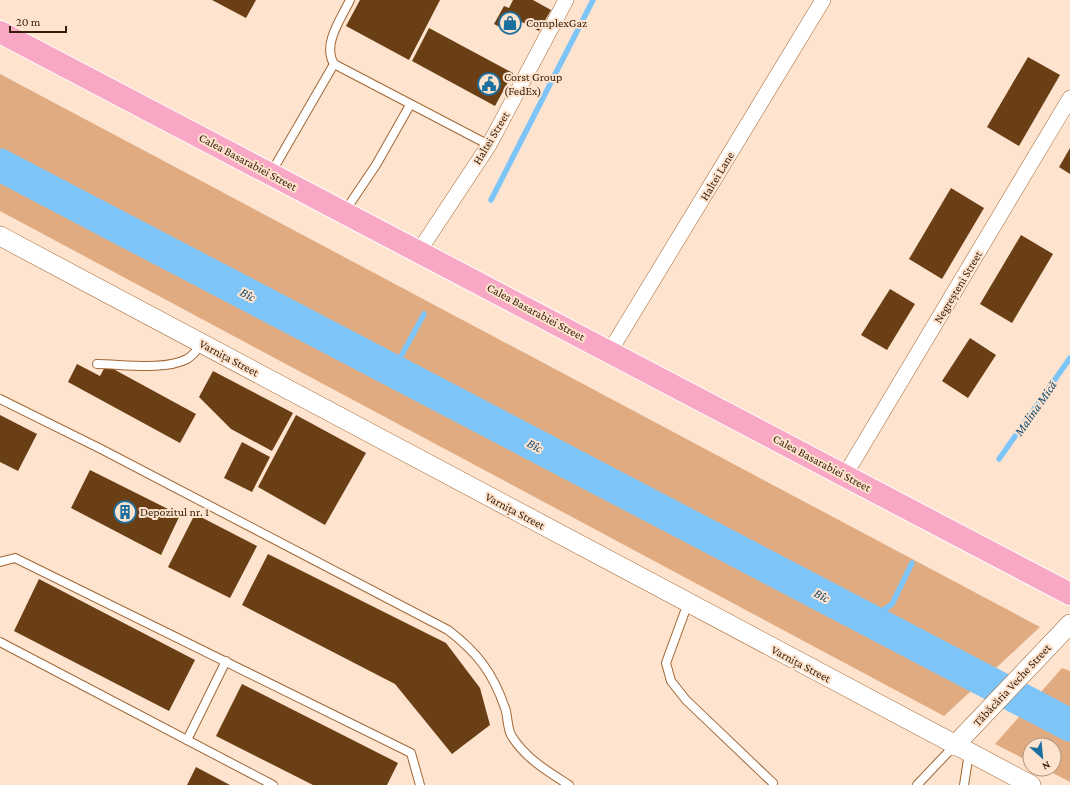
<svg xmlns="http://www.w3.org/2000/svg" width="1070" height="785" viewBox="0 0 1070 785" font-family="'Crimson Pro',serif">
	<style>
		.green { fill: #e0ab81 }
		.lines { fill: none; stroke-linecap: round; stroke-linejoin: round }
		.stream { stroke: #7dc5f8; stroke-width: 5.5 }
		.river { stroke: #7dc5f8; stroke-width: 33 }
		.building { fill: #6b3f16 }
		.service-casing { stroke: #a36733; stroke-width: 10 }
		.minor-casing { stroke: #a36733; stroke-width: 16 }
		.tertiary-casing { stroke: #a36733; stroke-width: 20 }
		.primary-casing { stroke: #fff; stroke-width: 24 }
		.service { stroke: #fff; stroke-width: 8 }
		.minor { stroke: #fff; stroke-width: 15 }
		.tertiary { stroke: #fff; stroke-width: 19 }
		.primary { stroke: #f8a7c4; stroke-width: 22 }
		.labels { text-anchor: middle; stroke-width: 4; stroke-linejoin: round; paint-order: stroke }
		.poi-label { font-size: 12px; fill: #351d06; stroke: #fee3ce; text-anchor: start }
		.street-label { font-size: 12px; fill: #351d06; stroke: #fee3ce }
		.water-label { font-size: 13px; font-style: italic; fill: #1a5072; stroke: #fee3ce }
	</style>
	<rect width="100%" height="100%" fill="#fee3ce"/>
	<g class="green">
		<polygon points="0,74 1040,627 944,716 0,211"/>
		<polygon points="1062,668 1070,671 1070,782 1045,769 1054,769 1054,745 1030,745 1030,762 995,744"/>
	</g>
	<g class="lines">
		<g class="stream">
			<polyline points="491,200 593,0"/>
			<polyline points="393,371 424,314"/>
			<polyline points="999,459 1070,358"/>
			<polyline points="870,620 892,604 912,563"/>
		</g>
		<polyline class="river" points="0,165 1070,725"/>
	</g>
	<g class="building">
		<polygon points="212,0 256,0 246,18"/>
		<polygon points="360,0 440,0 409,60 346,26"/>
		<polygon points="513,0 533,0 551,10 539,31 520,21 513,34 494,24 504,6 509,8"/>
		<polygon points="429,28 513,73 495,106 412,61"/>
		<polygon points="1028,57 1060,75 1019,146 987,127"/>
		<polygon points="1070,148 1070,174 1059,167"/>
		<polygon points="951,188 984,208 942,279 909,259"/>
		<polygon points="1021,235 1053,254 1012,323 980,304"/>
		<polygon points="890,289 915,304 887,350 861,335"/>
		<polygon points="970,338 996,355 968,398 942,381"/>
		<polygon points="77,364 100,376 106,365 196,414 180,443 68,382"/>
		<polygon points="213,371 293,413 272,451 231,429 199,397"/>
		<polygon points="0,415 37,434 18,471 0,462"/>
		<polygon points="296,415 366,453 325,525 258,487"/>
		<polygon points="242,442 270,457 252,492 224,478"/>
		<polygon points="90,470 180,515 161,555 71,508"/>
		<polygon points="195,514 257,546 230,598 168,567"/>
		<polygon points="268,554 446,643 480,688 490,725 452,754 395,684 242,605"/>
		<polygon points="39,579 195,660 169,711 14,631"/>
		<polygon points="242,684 398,763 387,785 313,785 216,736"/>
		<polygon points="196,767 230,785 187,785"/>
	</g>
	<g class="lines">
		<g class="service-casing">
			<g id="service">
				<path d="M350 0C341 19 322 44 334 64L489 145"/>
				<polyline points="271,173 334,64"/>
				<polyline points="345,211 376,165 410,105"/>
				<path d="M97 364C122 364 164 371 187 359 192 356 198 349 202 344"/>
				<path d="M0 399 101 449 448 630C477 652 493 673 505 708 508 716 507 727 511 735 525 758 547 771 569 785"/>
				<polyline points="0,562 15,558 411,753 420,785"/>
				<polyline points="688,603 666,663 671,681 686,700 773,783"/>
				<polyline points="0,642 273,785"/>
				<polyline points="187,740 226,661"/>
				<polyline points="917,785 954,746"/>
				<polyline points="964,785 969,753"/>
			</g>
		</g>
		<g class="minor-casing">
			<g id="minor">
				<polyline points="419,251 489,145 566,0"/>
				<polyline points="610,351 823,0"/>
				<polyline points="845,475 1070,98"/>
			</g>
		</g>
		<g class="tertiary-casing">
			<g id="tertiary">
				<polyline points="0,236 1031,785"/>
				<polyline points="954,746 1070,624"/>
			</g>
		</g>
		<g class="primary-casing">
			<polyline id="primary" points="0,32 1070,594"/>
		</g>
		<use href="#service" class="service"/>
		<use href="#minor" class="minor"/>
		<use href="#tertiary" class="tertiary"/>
		<use href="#primary" class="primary"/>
	</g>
	<defs>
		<g id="shop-ring" transform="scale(1.15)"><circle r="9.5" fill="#fee3ce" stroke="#1c70a0" stroke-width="1.5"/><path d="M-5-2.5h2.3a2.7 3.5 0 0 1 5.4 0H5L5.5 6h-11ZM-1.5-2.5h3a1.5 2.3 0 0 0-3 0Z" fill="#1c70a0"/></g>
		<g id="civic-ring" transform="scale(1.15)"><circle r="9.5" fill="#fee3ce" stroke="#1c70a0" stroke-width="1.5"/><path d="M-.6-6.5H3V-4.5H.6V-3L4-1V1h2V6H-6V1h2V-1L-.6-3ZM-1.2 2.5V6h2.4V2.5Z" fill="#1c70a0"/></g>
		<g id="building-ring" transform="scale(1.15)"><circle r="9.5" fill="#fee3ce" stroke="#1c70a0" stroke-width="1.5"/><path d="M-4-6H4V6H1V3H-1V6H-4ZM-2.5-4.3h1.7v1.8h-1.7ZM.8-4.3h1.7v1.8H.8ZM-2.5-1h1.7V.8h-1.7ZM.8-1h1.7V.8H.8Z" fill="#1c70a0"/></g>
	</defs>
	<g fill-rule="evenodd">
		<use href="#shop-ring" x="510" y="23"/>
		<use href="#civic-ring" x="489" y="84"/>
		<use href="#building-ring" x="125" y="512"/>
	</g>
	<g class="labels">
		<g class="poi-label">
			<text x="526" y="27">ComplexGaz</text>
			<text x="504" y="81">Corst Group<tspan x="504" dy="14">(FedEx)</tspan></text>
			<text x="140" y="516">Depozitul nr. 1</text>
		</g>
		<g class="street-label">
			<text transform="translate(491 138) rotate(-59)" y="4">Haltei Street</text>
			<text transform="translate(248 162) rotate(28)" y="4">Calea Basarabiei Street</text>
			<text transform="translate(717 176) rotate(-59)" y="4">Haltei Lane</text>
			<text transform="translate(958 287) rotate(-59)" y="4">Negreșteni Street</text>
			<text transform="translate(536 312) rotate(28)" y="4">Calea Basarabiei Street</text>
			<text transform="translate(229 358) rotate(28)" y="4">Varnița Street</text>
			<text transform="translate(822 463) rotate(28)" y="4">Calea Basarabiei Street</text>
			<text transform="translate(515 511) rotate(28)" y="4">Varnița Street</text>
			<text transform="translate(801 664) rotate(28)" y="4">Varnița Street</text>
			<text transform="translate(1012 685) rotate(-47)" y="4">Tăbăcăria Veche Street</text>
		</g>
		<g class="water-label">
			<text transform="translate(248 294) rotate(28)" y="5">Bîc</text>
			<text transform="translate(1035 408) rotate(-55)" y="5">Malina Mică</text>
			<text transform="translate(535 445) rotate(28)" y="5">Bîc</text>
			<text transform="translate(822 595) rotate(28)" y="5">Bîc</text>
		</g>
	</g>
	<g transform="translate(1042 757) rotate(153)"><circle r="19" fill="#fee3ce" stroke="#ae947e"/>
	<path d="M0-3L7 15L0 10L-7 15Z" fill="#1c70a0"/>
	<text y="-6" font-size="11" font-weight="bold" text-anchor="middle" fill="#351d06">N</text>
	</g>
	<path d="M10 26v6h56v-6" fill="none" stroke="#351d06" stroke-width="2"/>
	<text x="16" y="26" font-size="12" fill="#351d06" stroke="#fee3ce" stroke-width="3" paint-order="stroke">20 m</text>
</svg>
